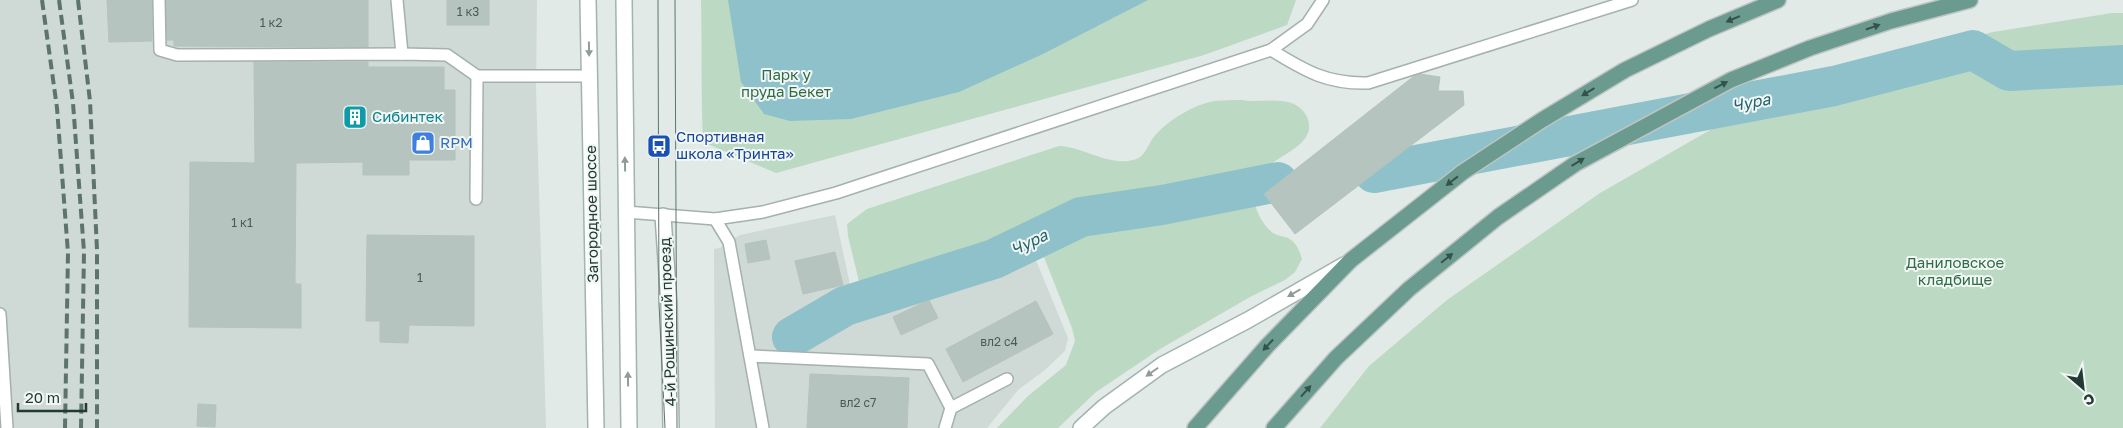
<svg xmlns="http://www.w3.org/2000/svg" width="2123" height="428" viewBox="0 0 2123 428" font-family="'Golos Text',sans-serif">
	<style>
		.built { fill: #cfd9d5 }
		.green { fill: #bcd9c3 }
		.water { fill: #8ec1ca }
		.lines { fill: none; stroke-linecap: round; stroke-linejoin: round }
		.river { stroke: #8ec1ca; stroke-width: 40 }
		.building { fill: #b6c4bf; stroke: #b4c3bc }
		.service-casing { stroke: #a4b1ad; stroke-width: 14 }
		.minor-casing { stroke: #a4b1ad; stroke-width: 18 }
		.secondary-casing { stroke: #a1b4ad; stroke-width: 18 }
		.primary-casing { stroke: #bdc4c2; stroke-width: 18 }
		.service { stroke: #fff; stroke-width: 11 }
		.minor { stroke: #fff; stroke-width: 15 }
		.secondary { stroke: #fff; stroke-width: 15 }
		.primary { stroke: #6a9b8e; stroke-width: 15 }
		.tram { stroke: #5d746e; stroke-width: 1 }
		.rail { stroke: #5d746e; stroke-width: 4; stroke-dasharray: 10 5; stroke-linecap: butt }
		.oneway { fill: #35524a }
		.oneway2 { fill: #919c99 }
		.labels { text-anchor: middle; stroke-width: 4; stroke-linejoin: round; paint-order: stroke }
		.number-label { font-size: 12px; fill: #485c56 }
		.park-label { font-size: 15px; fill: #316b48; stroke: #f1f7f4 }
		.culture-label { font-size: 15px; fill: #0d838f; stroke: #f1f7f4; text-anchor: start }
		.transit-label { font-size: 15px; fill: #164399; stroke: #f1f7f4; text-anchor: start }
		.shop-label { font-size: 15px; fill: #366cbe; stroke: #f1f7f4; text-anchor: start }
		.street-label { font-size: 15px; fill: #233933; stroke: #f1f7f4 }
		.water-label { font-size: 16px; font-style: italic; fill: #23626e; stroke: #f1f7f4 }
	</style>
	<rect width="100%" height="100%" fill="#e1eae6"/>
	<g class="built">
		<polygon points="0,0 537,0 536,89 546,428 0,428"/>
		<polygon points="835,215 857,317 1035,258 1068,338 1065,351 1045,370 1018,390 987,428 715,428 714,249 720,248 740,235"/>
	</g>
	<g class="green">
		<path d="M701 0H1296L1287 25 1204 55 776 173 703 142C701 95 702 47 701 0Z"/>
		<polygon points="2112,13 2123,13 2123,428 1320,428 1369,366 1447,300 1600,193 1726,121 1877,61 1993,32"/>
		<path d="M1242 100C1258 103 1278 97 1294 104 1300 107 1304 111 1307 117 1322 152 1252 158 1253 190 1253 206 1261 224 1273 233 1278 236 1283 236 1288 238 1297 243 1299 250 1302 259L1295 272 1285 280 1250 297 1160 349 1096 392 1058 428H997L1028 396 1066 365 1075 341 1072 328 1044 257 1039 253 1027 252 874 304 863 298 848 236 847 224 867 209 1059 146C1084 147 1107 166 1133 160 1145 158 1147 146 1153 138 1165 122 1194 104 1215 101 1223 100 1233 100 1242 100Z"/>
	</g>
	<polygon class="water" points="728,0 1148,0 1043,54 959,92 851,119 790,121 764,114 741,82"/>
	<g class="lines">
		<g class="river">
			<polyline points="1374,173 1834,86 1973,50 2009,71 2123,65"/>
			<polyline points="792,337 845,306 994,259 1081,217 1162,205 1278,182"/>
		</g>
	</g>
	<g class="building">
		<polygon points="107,0 152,0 152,41 109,42"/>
		<polygon points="166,0 368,0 368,47 174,46 174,40 167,40"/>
		<rect x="447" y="0" width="42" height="25"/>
		<polygon points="254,62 368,62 368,67 444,67 444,90 455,90 455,160 409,160 409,175 363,175 363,162 296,163 295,284 301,284 301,328 189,327 190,162 255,163"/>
		<polygon points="1420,74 1440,77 1438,91 1463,91 1464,105 1295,234 1264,194 1414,76"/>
		<polygon points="367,235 474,236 474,326 409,325 408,343 380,342 380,321 366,321"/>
		<polygon points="766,240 770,259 748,263 745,244"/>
		<polygon points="835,252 843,285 803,294 795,261"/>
		<polygon points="929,300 938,318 901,335 893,317"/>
		<polygon points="1036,301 1053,334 963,382 946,349"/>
		<polygon points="810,374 909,378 907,428 807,428"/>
		<polygon points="198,404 216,405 215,427 197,426"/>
	</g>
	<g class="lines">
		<g class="service-casing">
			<g id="service">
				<polyline points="159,0 160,50 177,55 402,54 447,55 477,76 589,76"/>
				<polyline points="397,0 402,54"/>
				<path d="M1271 50C1305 71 1327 84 1368 83L1632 0"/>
				<polyline points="476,199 477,76"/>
				<polyline points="626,212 715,219 763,212 836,193 1271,50 1307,24 1323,0"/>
				<polyline points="715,219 729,242 763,428"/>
				<polyline points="0,314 7,428"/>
				<polyline points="750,356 928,364 951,408 1007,379"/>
				<polyline points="945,428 951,408"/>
			</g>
		</g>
		<g class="minor-casing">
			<polyline id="minor" points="663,216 669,304 671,428"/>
		</g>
		<g class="secondary-casing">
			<g id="secondary">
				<polyline points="588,0 596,428"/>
				<polyline points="624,0 629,428"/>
				<polyline points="1081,428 1104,407 1162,365 1248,320 1344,265"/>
			</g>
		</g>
		<g class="primary-casing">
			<g id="primary">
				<polyline points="1195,428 1268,345 1351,260 1463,172 1542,120 1625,70 1709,29 1778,0"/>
				<polyline points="1274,428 1336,358 1409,289 1498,217 1575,164 1731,80 1810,48 1891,21 1970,0"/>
			</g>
		</g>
		<use href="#service" class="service"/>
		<use href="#minor" class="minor"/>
		<use href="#secondary" class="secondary"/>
		<use href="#primary" class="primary"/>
		<g class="tram">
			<polyline points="658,0 659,304 665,428"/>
			<polyline points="675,0 677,428"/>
		</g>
		<g class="rail">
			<polyline points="42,0 57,108 68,253 65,428"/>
			<polyline points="59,0 73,103 84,252 81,428"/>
			<polyline points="78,0 90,101 97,250 97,428"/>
		</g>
	</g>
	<defs><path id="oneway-solid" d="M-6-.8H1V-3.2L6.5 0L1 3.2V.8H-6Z" transform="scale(1.25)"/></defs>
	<g class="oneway">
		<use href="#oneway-solid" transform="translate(1733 19) rotate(157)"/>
		<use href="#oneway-solid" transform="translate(1873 27) rotate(-19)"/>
		<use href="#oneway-solid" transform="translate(1721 85) rotate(-27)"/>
		<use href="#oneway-solid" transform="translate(1588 92) rotate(149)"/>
		<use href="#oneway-solid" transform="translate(1578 162) rotate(-31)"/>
		<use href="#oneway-solid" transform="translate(1452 181) rotate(142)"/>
		<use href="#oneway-solid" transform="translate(1447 258) rotate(-39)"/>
		<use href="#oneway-solid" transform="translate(1268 345) rotate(133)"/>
		<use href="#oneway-solid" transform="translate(1306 391) rotate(-48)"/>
	</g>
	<g class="oneway2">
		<use href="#oneway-solid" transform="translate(589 49) rotate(89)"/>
		<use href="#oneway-solid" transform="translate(625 164) rotate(-91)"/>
		<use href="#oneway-solid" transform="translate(1294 293) rotate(150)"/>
		<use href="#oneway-solid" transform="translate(1152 372) rotate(145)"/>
		<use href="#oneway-solid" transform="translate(628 379) rotate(-91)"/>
	</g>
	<defs>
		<g id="building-square" transform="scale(1.25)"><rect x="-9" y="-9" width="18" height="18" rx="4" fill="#0f9aa8" stroke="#f1f7f4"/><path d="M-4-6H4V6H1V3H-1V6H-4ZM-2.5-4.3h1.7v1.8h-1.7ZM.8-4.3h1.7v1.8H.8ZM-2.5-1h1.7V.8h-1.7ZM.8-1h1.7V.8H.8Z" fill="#fff"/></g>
		<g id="shop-square" transform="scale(1.25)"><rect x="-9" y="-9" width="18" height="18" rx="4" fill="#3f7fe0" stroke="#f1f7f4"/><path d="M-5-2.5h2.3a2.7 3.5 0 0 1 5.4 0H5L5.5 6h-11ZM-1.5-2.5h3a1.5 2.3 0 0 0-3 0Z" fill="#fff"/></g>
		<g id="bus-square" transform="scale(1.25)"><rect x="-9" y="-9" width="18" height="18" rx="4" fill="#1a4fb4" stroke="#f1f7f4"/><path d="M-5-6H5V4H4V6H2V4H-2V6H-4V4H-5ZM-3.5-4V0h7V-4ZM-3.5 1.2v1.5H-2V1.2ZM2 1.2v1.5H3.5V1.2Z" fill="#fff"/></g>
	</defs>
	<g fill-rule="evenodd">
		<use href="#building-square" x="355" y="117"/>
		<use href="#shop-square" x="423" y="143"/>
		<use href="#bus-square" x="659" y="146"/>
	</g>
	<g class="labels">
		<g class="number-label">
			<text x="468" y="16">1 к3</text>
			<text x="271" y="27">1 к2</text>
			<text x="242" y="227">1 к1</text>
			<text x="420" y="282">1</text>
			<text x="999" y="346">вл2 с4</text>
			<text x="858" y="407">вл2 с7</text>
		</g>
		<g class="park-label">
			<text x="786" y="80">Парк у<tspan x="786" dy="17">пруда Бекет</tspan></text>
			<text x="1955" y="268">Даниловское<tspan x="1955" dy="17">кладбище</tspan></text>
		</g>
		<g class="culture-label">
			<text x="372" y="122">Сибинтек</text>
		</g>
		<g class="transit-label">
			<text x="676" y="142">Спортивная<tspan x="676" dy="17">школа «Тринта»</tspan></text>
		</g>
		<g class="shop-label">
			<text x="440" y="148">RPM</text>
		</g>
		<g class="street-label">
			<text transform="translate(592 214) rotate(-91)" y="5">Загородное шоссе</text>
			<text transform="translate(668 322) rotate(-92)" y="5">4-й Рощинский проезд</text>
		</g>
		<g class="water-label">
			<text transform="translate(1751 102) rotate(-11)" y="6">Чура</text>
			<text transform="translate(1029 242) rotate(-26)" y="6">Чура</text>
		</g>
	</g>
	<g transform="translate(2083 388) rotate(152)" stroke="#f1f7f4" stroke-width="4" paint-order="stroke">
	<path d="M0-4L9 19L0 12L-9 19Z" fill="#233933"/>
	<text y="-8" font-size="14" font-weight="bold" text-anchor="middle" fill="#233933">С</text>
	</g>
	<path d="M18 403v8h68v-8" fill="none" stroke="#233933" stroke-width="2.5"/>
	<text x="25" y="403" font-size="15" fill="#233933" stroke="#f1f7f4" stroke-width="4" paint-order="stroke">20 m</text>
</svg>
